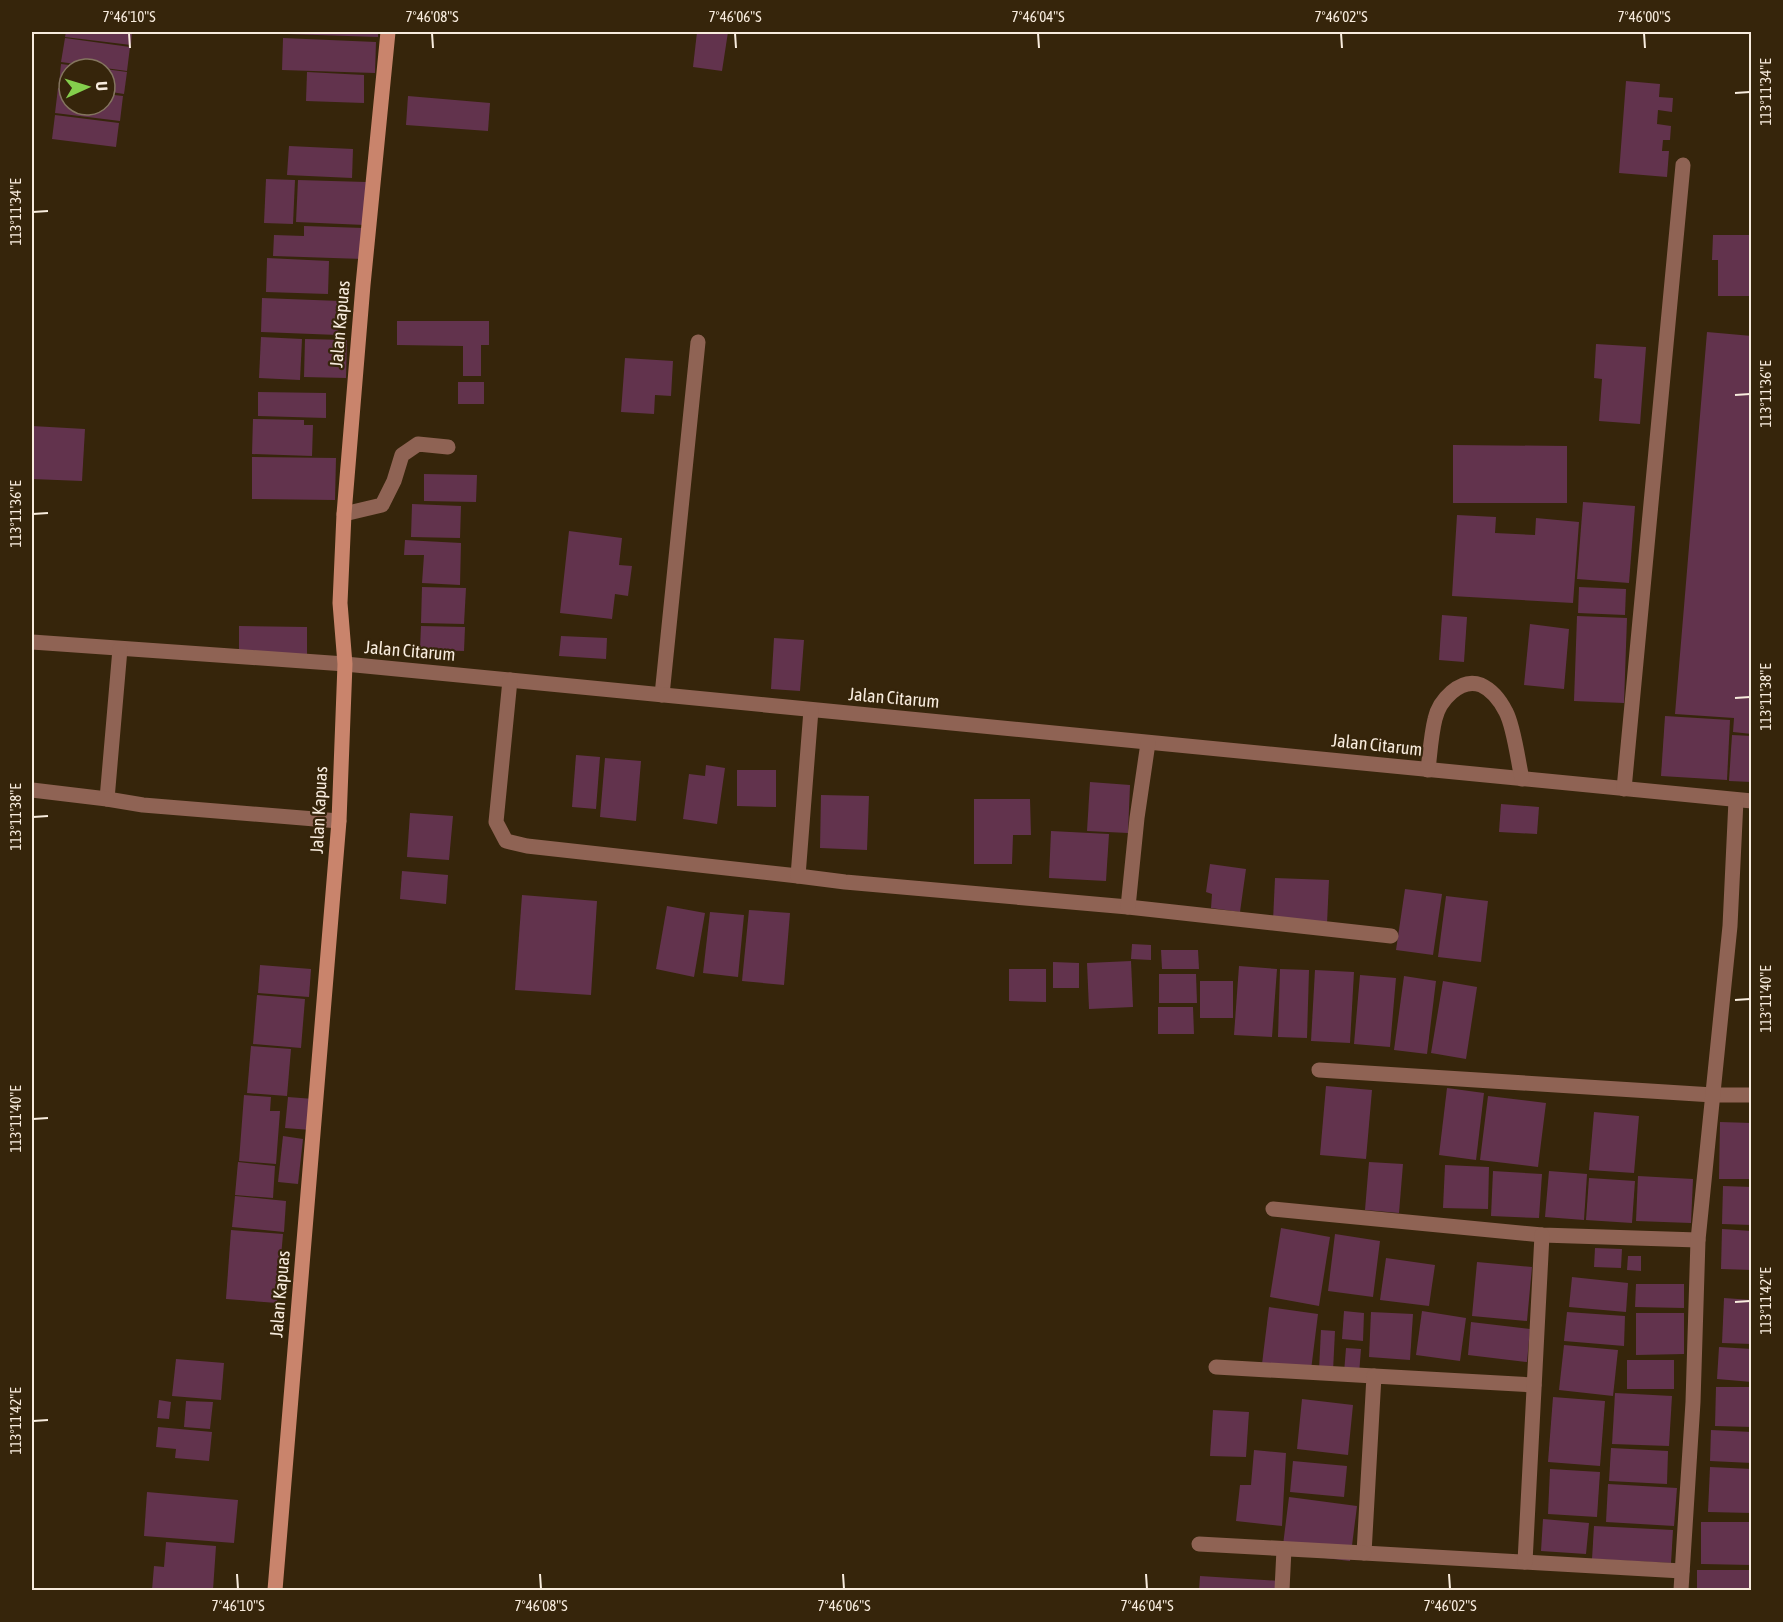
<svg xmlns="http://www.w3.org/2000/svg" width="1783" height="1622" viewBox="0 0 1783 1622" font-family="'Asap Condensed',sans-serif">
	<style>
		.building { fill: #62334d }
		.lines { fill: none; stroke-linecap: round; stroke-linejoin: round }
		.lane { stroke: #8f6354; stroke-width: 15 }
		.street { stroke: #8f6354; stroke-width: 15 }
		.secondary { stroke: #c9846c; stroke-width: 15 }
		.ticks { fill: none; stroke: #f8ecde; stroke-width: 2 }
		.labels { text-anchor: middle; stroke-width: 4.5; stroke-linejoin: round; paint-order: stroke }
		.street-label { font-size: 18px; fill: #f8ecde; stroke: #36250b }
		.neatline { fill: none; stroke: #f8ecde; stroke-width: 2 }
		.ticks-label { font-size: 15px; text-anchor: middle; fill: #f8ecde }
	</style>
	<rect width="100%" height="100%" fill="#36250b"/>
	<g class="building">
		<polygon points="66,32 132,32 131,45 65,37"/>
		<polygon points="287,32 378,32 378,37 287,34"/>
		<polygon points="697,32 728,32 722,71 693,67"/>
		<polygon points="65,38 130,47 127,71 61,62"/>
		<polygon points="283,38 376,42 375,73 282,70"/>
		<polygon points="61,64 93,68 93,69 69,69 69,87 59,85"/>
		<polygon points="105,69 127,72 124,94 105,91"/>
		<polygon points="307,72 364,75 364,103 306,101"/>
		<polygon points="1626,81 1660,84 1659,97 1673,98 1672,112 1658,110 1657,124 1671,126 1670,140 1663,140 1662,151 1669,151 1667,177 1619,173"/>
		<polygon points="58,88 69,89 69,105 105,105 105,94 123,96 120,121 55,113"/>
		<polygon points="408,96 490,103 488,131 406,125"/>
		<polygon points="55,115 119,123 116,147 52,139"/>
		<polygon points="289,146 353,149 352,178 287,175"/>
		<polygon points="266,179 295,180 293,224 264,223"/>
		<polygon points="298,180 366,182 365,225 296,222"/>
		<polygon points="304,226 364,228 363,259 273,256 274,235 304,236"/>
		<polygon points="1713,235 1752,235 1752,296 1718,296 1718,260 1712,260"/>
		<polygon points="267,258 329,261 328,294 266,292"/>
		<polygon points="262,298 340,301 338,335 261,332"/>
		<polygon points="397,321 489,321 489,345 481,345 481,376 463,376 463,346 397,345"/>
		<polygon points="1707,332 1752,336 1752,734 1733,732 1734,718 1675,714"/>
		<polygon points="261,337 302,339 300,380 259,378"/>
		<polygon points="305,339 347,340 346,378 304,377"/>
		<polygon points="1596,344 1646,347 1640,424 1599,421 1602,379 1594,378"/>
		<polygon points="625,358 673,361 671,396 655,395 654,414 621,412"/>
		<rect x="458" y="382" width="26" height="22"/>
		<polygon points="258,392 326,393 326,418 258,416"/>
		<polygon points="253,419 304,420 304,425 313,425 312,456 252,454"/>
		<polygon points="32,426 85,429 82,481 32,479"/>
		<polygon points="1453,445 1567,446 1567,503 1453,503"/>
		<polygon points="252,457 336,458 335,500 252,499"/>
		<polygon points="424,474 477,475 476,502 424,501"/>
		<polygon points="1583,502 1635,506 1629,583 1577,579"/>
		<polygon points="412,504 461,506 460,538 411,537"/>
		<polygon points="1457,515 1496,517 1495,533 1535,535 1536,518 1579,522 1573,603 1452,596"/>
		<polygon points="569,531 622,538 619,565 632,566 628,596 615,594 612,619 560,613"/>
		<polygon points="405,540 461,543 460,585 422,583 424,555 404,555"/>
		<polygon points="422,587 466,588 464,624 421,623"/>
		<polygon points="1579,587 1626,589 1625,615 1578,613"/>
		<polygon points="1442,615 1467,617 1464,662 1439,660"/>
		<polygon points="1577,616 1627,618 1624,703 1574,701"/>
		<polygon points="1530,624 1569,629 1564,689 1524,685"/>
		<polygon points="239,626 307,627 307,655 239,654"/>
		<polygon points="421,626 465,627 464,651 420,650"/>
		<polygon points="561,636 607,638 606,659 559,656"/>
		<polygon points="774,638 804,640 800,691 771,689"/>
		<polygon points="1665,716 1730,720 1727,780 1661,776"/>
		<polygon points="1732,735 1752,736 1752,782 1729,781"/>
		<polygon points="576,755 600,757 596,809 572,807"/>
		<polygon points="605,758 641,761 636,821 600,817"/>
		<polygon points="706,765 725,768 717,824 683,819 689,774 705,776"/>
		<polygon points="737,770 776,770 776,807 737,806"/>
		<polygon points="1090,782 1130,785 1128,833 1087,831"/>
		<polygon points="821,795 869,796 867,850 820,848"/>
		<polygon points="974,799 1030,799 1031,835 1013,835 1012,864 974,864"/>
		<polygon points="1501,804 1539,807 1537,834 1499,832"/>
		<polygon points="410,813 453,816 449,860 407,857"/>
		<polygon points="1051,831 1109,834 1106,881 1049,878"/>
		<polygon points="1210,864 1246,869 1240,912 1211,908 1212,894 1206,892"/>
		<polygon points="402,871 448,875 446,904 400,899"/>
		<polygon points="1275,878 1329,880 1327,924 1273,921"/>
		<polygon points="1405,889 1442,894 1433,955 1396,950"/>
		<polygon points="522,895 597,901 591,995 515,990"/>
		<polygon points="1446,896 1488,901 1481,962 1438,957"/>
		<polygon points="667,906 705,913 694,977 656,969"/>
		<polygon points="749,910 790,913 784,985 742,981"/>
		<polygon points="710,912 744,915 738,977 703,973"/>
		<polygon points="1132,944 1151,945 1151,960 1131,959"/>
		<polygon points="1161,950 1198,950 1199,969 1162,969"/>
		<polygon points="1131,961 1133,1007 1089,1009 1087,963"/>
		<polygon points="1053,962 1079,963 1079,988 1053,988"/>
		<polygon points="260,965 311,969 309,997 258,993"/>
		<polygon points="1239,966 1277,969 1272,1037 1234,1035"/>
		<polygon points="1009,969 1046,969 1046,1002 1009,1001"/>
		<polygon points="1280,969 1309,970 1307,1038 1278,1037"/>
		<polygon points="1315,970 1354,972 1350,1043 1311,1041"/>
		<polygon points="1159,974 1196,974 1197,1003 1159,1003"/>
		<polygon points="1360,975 1396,978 1390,1047 1354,1044"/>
		<polygon points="1404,976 1436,981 1427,1054 1394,1050"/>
		<rect x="1200" y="981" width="33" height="37"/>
		<polygon points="1443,981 1477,987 1466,1059 1431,1053"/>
		<polygon points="257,995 305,999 301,1048 253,1044"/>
		<polygon points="1158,1007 1193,1007 1194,1034 1158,1034"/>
		<polygon points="251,1046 291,1049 287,1096 247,1093"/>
		<polygon points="1326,1086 1372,1090 1366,1159 1320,1155"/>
		<polygon points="1447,1088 1484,1093 1476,1160 1439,1155"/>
		<polygon points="244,1095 271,1097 270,1111 280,1111 276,1164 239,1161"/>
		<polygon points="1488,1096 1546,1103 1538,1167 1480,1160"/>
		<polygon points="288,1097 314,1099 311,1130 285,1128"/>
		<polygon points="1594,1112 1639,1116 1634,1173 1589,1170"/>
		<polygon points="1720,1122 1752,1123 1752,1179 1719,1179"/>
		<polygon points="283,1136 303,1139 298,1184 278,1182"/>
		<polygon points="238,1162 275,1166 273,1198 235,1195"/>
		<polygon points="1369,1162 1403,1164 1399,1213 1365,1210"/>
		<polygon points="1445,1165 1489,1167 1488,1209 1443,1208"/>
		<polygon points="1493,1171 1542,1174 1539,1218 1491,1216"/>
		<polygon points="1549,1171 1587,1174 1584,1220 1545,1217"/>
		<polygon points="1638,1176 1693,1179 1691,1223 1636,1221"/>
		<polygon points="1589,1178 1635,1181 1632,1223 1586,1220"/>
		<polygon points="1723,1186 1752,1187 1752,1225 1722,1224"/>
		<polygon points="235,1196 286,1201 284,1232 232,1227"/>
		<polygon points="1281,1228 1330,1237 1319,1306 1270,1297"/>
		<polygon points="1722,1229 1752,1231 1752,1270 1721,1269"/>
		<polygon points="231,1230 283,1234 277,1303 226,1299"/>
		<polygon points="1335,1234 1380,1241 1373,1297 1328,1291"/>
		<polygon points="1595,1248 1622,1249 1621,1268 1594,1267"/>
		<polygon points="1628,1256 1641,1256 1641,1271 1627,1270"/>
		<polygon points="1386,1258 1435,1265 1429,1306 1380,1300"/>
		<polygon points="1477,1262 1532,1267 1527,1321 1472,1316"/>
		<polygon points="1572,1277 1628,1283 1626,1312 1569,1307"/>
		<polygon points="1636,1284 1684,1284 1684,1308 1635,1307"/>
		<polygon points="1724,1298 1752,1300 1752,1344 1722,1343"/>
		<polygon points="1269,1307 1318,1314 1310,1378 1261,1372"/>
		<polygon points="1344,1311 1364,1313 1363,1341 1342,1339"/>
		<polygon points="1422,1311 1466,1318 1460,1361 1416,1355"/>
		<polygon points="1371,1312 1413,1314 1410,1360 1369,1357"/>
		<polygon points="1567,1312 1625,1316 1624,1346 1564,1341"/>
		<polygon points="1636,1313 1684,1313 1684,1354 1636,1355"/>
		<polygon points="1471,1322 1530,1329 1527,1362 1468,1355"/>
		<polygon points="1321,1330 1335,1331 1333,1371 1319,1370"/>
		<polygon points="1564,1345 1618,1350 1613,1396 1559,1390"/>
		<polygon points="1719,1347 1752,1349 1752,1382 1717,1379"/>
		<polygon points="1346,1348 1361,1349 1359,1374 1344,1373"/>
		<polygon points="176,1359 224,1363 221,1400 172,1396"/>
		<rect x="1627" y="1360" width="47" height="29"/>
		<polygon points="1716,1387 1752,1387 1752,1427 1715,1426"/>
		<polygon points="1615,1393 1672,1396 1669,1446 1612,1444"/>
		<polygon points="1553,1397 1605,1401 1600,1466 1548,1462"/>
		<polygon points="1302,1399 1353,1405 1348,1455 1297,1449"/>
		<polygon points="159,1400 171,1402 169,1419 157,1418"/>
		<polygon points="186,1401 213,1402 210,1429 184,1427"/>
		<polygon points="1213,1410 1249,1412 1246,1457 1210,1456"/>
		<polygon points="158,1427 212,1432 209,1461 175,1458 176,1449 156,1447"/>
		<polygon points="1711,1430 1752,1432 1752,1463 1710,1461"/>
		<polygon points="1611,1448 1668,1451 1667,1484 1609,1481"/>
		<polygon points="1254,1450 1286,1453 1282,1526 1236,1521 1240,1485 1251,1485"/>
		<polygon points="1293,1461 1347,1466 1344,1497 1290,1492"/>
		<polygon points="1710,1467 1752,1469 1752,1513 1708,1512"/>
		<polygon points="1550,1469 1600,1472 1597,1517 1548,1514"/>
		<polygon points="1608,1484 1677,1488 1674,1526 1606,1522"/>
		<polygon points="147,1492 238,1500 234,1543 144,1536"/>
		<polygon points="1289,1497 1357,1506 1350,1561 1282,1553"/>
		<polygon points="1543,1519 1589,1523 1586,1554 1541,1551"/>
		<polygon points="1701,1522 1752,1522 1752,1565 1701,1564"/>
		<polygon points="1594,1526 1673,1530 1671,1563 1592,1559"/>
		<polygon points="166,1542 216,1546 213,1590 152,1590 154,1566 164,1567"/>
		<rect x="1697" y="1570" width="55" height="20"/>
		<polygon points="1200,1576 1281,1581 1280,1590 1199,1590"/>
	</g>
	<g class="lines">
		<g class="lane">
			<polyline points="344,514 382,505 394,481 402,455 418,444 448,447"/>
			<polyline points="662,695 698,342"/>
		</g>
		<g class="street">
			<polyline points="32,642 345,664 1752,801"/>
			<polyline points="120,649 107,799 143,805 339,821"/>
			<polyline points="510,680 496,822 506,841 527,846 798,876"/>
			<polyline points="811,710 798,876 845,882 1128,907 1391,936"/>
			<path d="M1428 770C1430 753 1431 735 1435 719 1439 701 1460 677 1481 685 1492 690 1501 702 1506 712 1514 727 1518 761 1522 779"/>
			<polyline points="1624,789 1683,165"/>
			<polyline points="32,790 107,799"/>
			<polyline points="1128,907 1137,818 1148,743"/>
			<polyline points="1319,1070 1713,1095 1752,1095"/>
			<polyline points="1273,1209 1542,1235 1698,1240"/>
			<polyline points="1216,1367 1374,1376"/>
			<polyline points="1534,1385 1374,1376 1364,1553 1682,1571"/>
			<polyline points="1199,1544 1364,1553"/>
			<polyline points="1525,1562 1542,1235"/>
			<polyline points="1282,1590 1284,1549"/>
			<polyline points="1681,1590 1693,1402 1698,1240 1730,926 1736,800"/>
		</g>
		<polyline class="secondary" points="275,1590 339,821 345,664 340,603 344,514 363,285 388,32"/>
	</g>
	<path class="ticks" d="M129 33 130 48M432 33 433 48M735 33 736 48M1038 33 1039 48M1341 33 1342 48M1644 33 1645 48M1735 93 1750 92M33 212 48 211M1735 395 1750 394M33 514 48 513M1735 698 1750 697M33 817 48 816M1735 1000 1750 999M33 1119 48 1118M1735 1302 1750 1301M33 1421 48 1420M237 1574 238 1589M540 1574 541 1589M843 1574 844 1589M1146 1574 1147 1589M1449 1574 1450 1589"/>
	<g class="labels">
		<g class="street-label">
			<text transform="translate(340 324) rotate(-85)" y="6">Jalan Kapuas</text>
			<text transform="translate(410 651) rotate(5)" y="6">Jalan Citarum</text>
			<text transform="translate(894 698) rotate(5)" y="6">Jalan Citarum</text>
			<text transform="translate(1377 745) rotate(6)" y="6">Jalan Citarum</text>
			<text transform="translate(319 810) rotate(-87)" y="6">Jalan Kapuas</text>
			<text transform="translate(280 1294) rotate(-85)" y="6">Jalan Kapuas</text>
		</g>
	</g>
	<rect width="1783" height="1622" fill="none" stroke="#36250b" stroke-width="66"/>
	<g transform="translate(87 87) rotate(86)"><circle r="28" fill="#36250b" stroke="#84755f" stroke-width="1.5"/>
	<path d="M0-4.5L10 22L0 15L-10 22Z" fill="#85cf4d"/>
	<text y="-9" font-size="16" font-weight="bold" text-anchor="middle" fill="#f8ecde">U</text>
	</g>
	<rect x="33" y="33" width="1717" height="1556" class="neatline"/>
	<g class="ticks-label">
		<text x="129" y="22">7°46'10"S</text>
		<text x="432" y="22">7°46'08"S</text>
		<text x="735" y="22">7°46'06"S</text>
		<text x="1038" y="22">7°46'04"S</text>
		<text x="1341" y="22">7°46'02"S</text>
		<text x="1644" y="22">7°46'00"S</text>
		<text transform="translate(1766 92) rotate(-90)" y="5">113°11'34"E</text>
		<text transform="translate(16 212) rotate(-90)" y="5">113°11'34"E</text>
		<text transform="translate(1766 394) rotate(-90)" y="5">113°11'36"E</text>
		<text transform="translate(16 514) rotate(-90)" y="5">113°11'36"E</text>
		<text transform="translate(1766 697) rotate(-90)" y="5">113°11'38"E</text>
		<text transform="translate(16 817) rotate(-90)" y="5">113°11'38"E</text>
		<text transform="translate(1766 999) rotate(-90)" y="5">113°11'40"E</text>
		<text transform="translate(16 1119) rotate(-90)" y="5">113°11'40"E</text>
		<text transform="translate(1766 1301) rotate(-90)" y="5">113°11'42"E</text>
		<text transform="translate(16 1421) rotate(-90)" y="5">113°11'42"E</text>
		<text x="238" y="1611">7°46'10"S</text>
		<text x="541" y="1611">7°46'08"S</text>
		<text x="844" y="1611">7°46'06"S</text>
		<text x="1147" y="1611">7°46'04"S</text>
		<text x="1450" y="1611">7°46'02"S</text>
	</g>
</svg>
